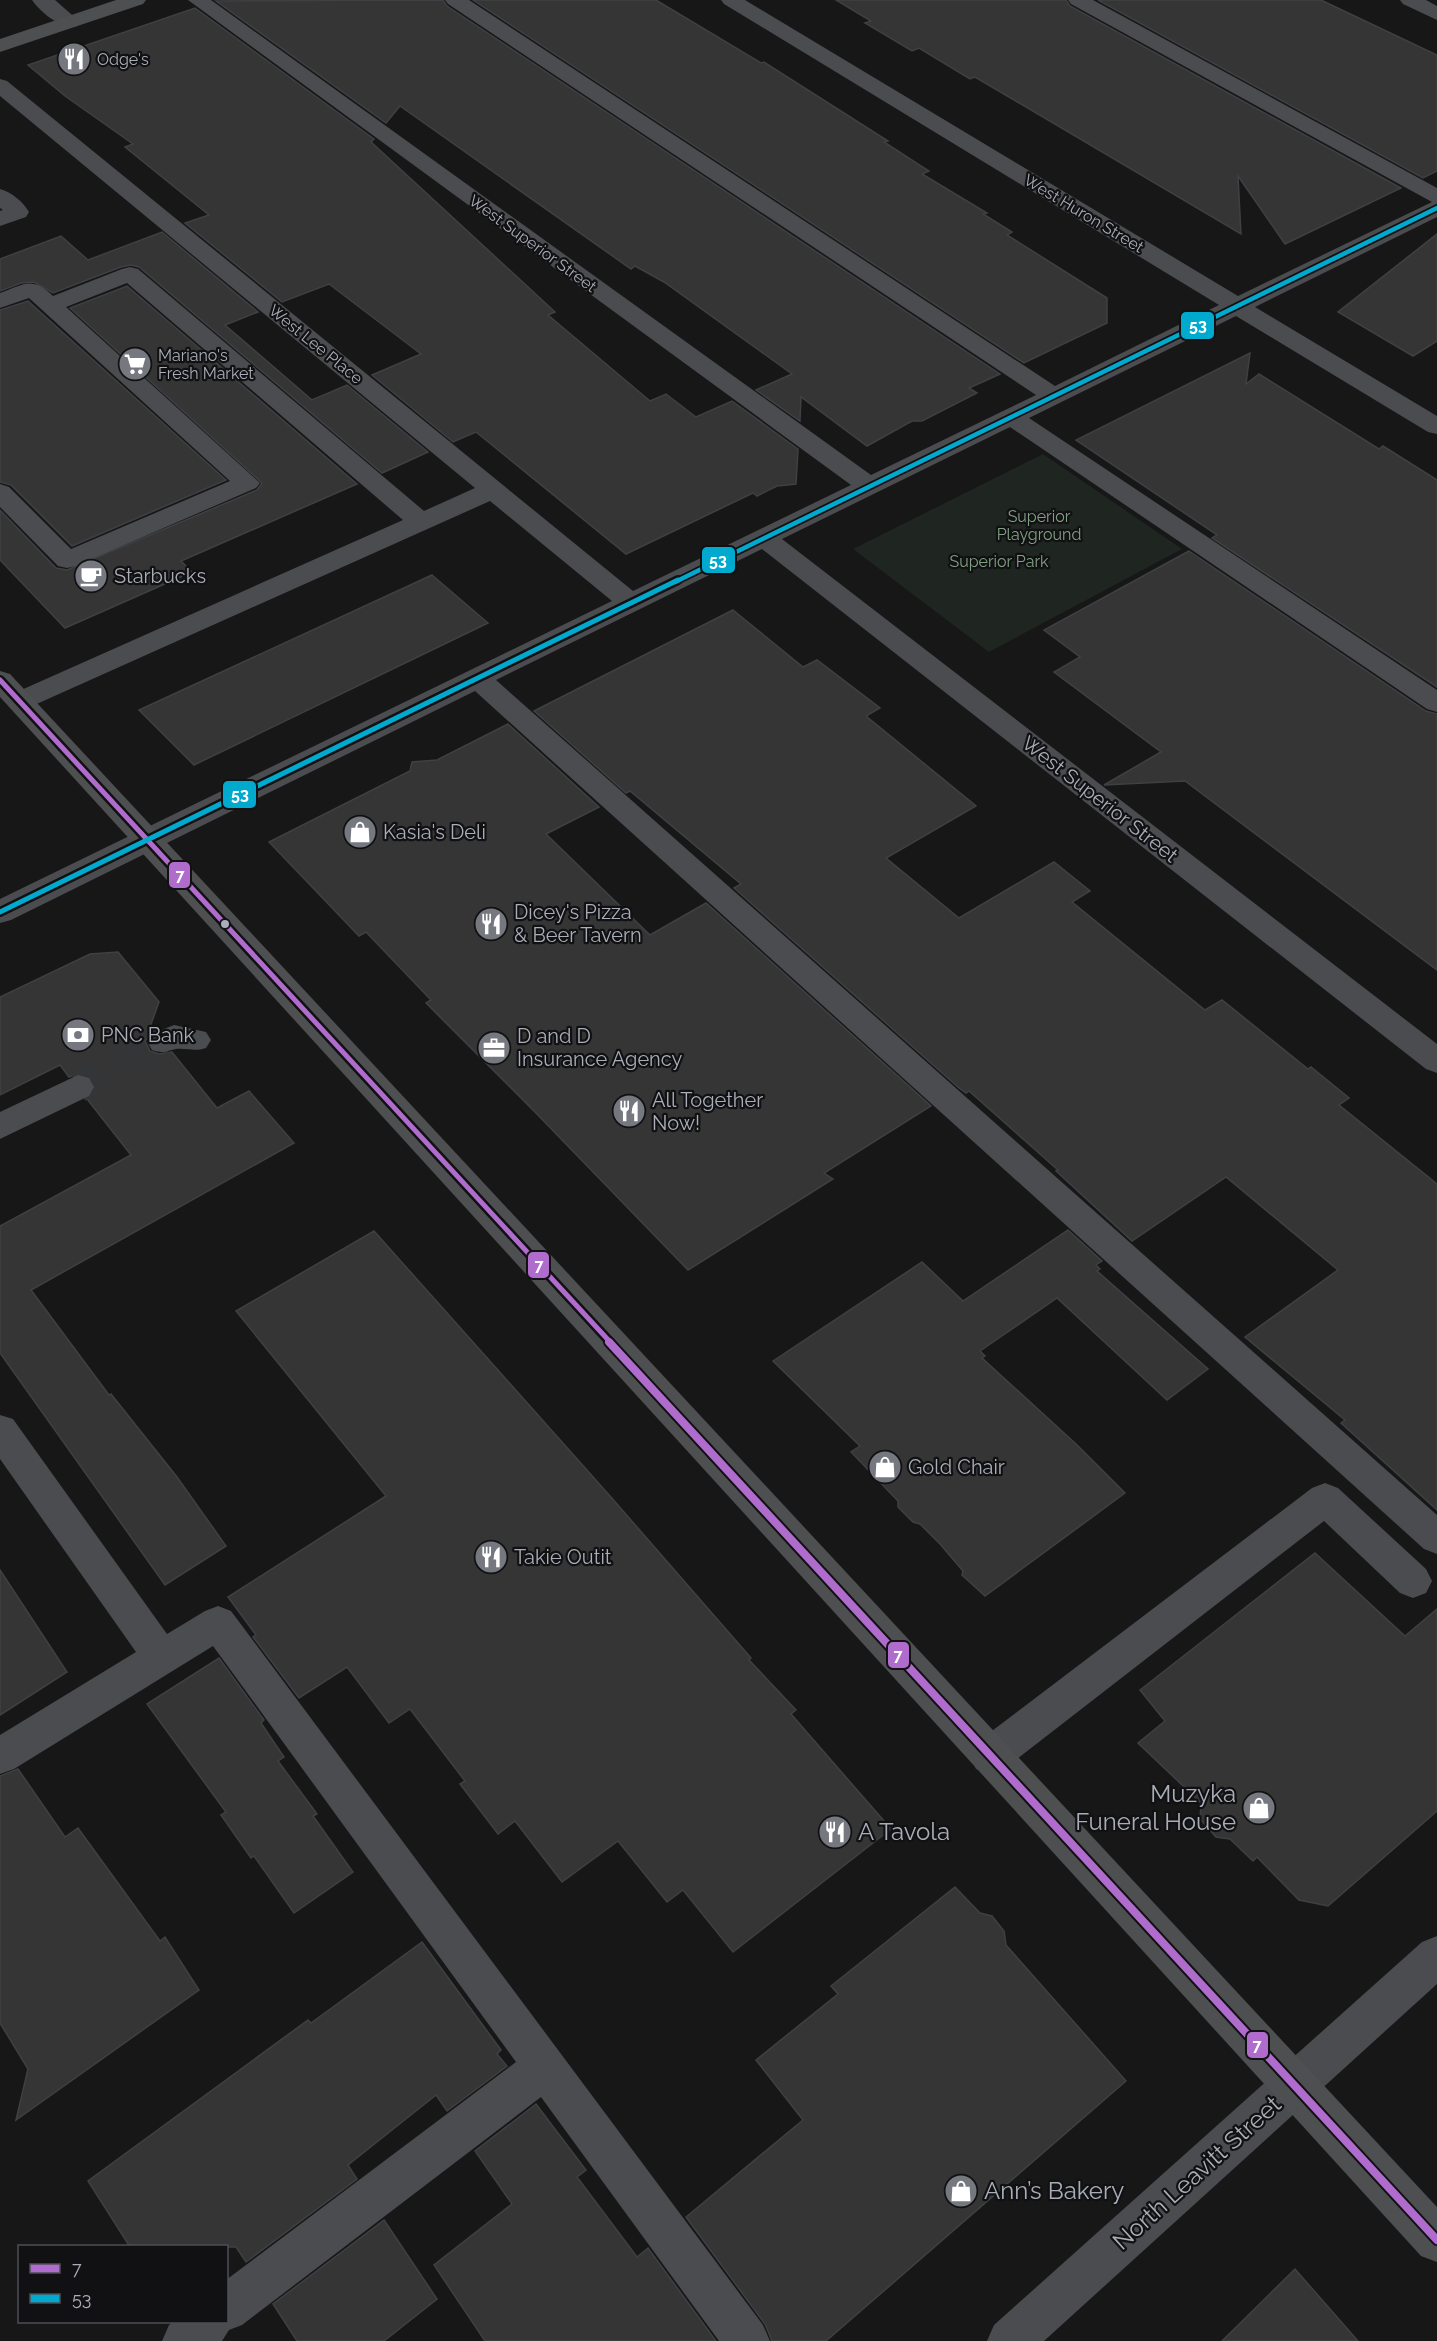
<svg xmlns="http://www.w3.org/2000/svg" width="1437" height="2341" viewBox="0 0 1437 2341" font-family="Raleway,sans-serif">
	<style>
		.green { fill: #1f2520 }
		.building { fill: #353536; stroke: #3f4043; stroke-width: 1.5 }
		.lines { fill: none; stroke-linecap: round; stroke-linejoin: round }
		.minor-tunnel { stroke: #343537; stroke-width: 31; stroke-dasharray: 31 15; stroke-linecap: butt }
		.minor { fill: #4b4c4f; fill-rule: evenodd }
		.major { fill: #4d4f51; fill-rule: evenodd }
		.bus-1-far1-casing { stroke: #111113; stroke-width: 10 }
		.bus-1-casing { stroke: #111113; stroke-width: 12 }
		.bus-2-far1-casing { stroke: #111113; stroke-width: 8 }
		.bus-2-casing { stroke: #111113; stroke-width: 10 }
		.bus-1-far1 { stroke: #b06ccc; stroke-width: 5 }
		.bus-1 { stroke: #b06ccc; stroke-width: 8 }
		.bus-2-far1 { stroke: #00a9ce; stroke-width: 4.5 }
		.bus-2 { stroke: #00a9ce; stroke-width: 5 }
		.bus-dot { fill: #a9adb7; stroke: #111113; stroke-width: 2 }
		.labels { text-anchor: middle; stroke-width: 4.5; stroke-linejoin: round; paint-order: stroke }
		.far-poi-label { font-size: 16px; fill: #a9adb7; stroke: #111113; text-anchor: start }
		.far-street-label { font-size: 16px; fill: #a9adb7; stroke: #111113 }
		.far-park-label { font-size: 16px; fill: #81a183; stroke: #111113 }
		.poi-label { font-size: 20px; fill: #a9adb7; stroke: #111113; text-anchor: start }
		.street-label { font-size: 20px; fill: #a9adb7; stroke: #111113 }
		.near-poi-label { font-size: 24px; fill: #a9adb7; stroke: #111113; text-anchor: start }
		.near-street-label { font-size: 24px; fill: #a9adb7; stroke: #111113 }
		.line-badge { stroke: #111113; stroke-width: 2 }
		.badge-label { font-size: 16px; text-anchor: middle; font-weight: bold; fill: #fff }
	</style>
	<rect width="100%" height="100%" fill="#171717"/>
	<polygon class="green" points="1043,454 1182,549 989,652 853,549"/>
	<g class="building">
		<polygon points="443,0 447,6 1000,374 969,388 977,393 922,421 912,421 867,446 801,397 800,421 756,390 792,374 664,282 635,266 631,269 400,106 386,123 216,1"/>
		<polygon points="473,0 656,0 761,63 764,62 888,141 884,142 929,171 922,174 987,213 983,214 1012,232 1007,235 1107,298 1107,323 1024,363"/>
		<polygon points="836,0 1066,0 1070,6 1401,188 1285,244 1238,176 1241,234 975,77 970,79 919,48 912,51 865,23 871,21"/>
		<polygon points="1098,0 1321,0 1437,55 1437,171 1423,178"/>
		<polygon points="195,8 374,139 371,142 555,312 548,315 650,401 666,394 696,417 732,401 798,449 796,484 777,486 757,496 753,493 626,554 476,432 453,442 372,375 421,354 329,284 282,302 185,223 209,215 125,147 133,144 65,96 28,65"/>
		<polygon points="162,232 258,312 225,325 312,400 347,385 428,452 382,473 139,267 131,265 121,267 53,293 34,282 21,283 0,291 0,259 61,236 88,260"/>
		<polygon points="1437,234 1437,341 1413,356 1338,312"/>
		<polygon points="127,286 357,484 181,561 192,572 65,628 0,560 0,510 56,568 67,570 257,490 262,483 70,308"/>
		<polygon points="28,301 226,480 72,546 11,485 0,482 0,310"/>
		<polygon points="1250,353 1246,384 1259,374 1379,449 1383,446 1437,480 1437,687 1212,538 1217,535 1076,440"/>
		<polygon points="1189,551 1426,711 1437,714 1437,970 1185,781 1104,785 1161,752 1054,672 1080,657 1044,630"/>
		<polygon points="432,575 488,623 194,765 139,710"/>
		<polygon points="733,610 803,667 817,660 880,708 866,716 976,806 886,858 959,918 1054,862 1090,891 1072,902 1205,1010 1222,1000 1308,1069 1311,1067 1349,1098 1339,1105 1437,1184 1437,1510 1341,1423 1345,1420 1245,1337 1338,1270 1226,1177 1132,1241 1056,1171 1058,1170 969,1091 966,1093 959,1088 734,888 741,884 630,791 626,793 534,711"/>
		<polygon points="508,724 599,807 546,834 650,935 706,903 931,1106 824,1173 833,1179 688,1270 533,1110 426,1003 431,1000 366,932 359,936 269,842 410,771 412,762 437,760"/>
		<polygon points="118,952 159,1002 150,1027 154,1031 145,1041 150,1051 159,1054 172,1052 217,1108 249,1091 294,1143 31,1290 109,1395 111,1394 177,1477 226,1546 165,1585 0,1353 0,1226 131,1155 87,1099 96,1088 90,1076 79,1073 69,1077 60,1065 0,1095 0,997 90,954"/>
		<polygon points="1068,1230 1102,1261 1096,1265 1100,1269 1097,1271 1208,1369 1167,1400 1057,1298 980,1351 985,1356 982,1358 1076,1444 1125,1493 985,1596 962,1575 963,1571 940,1544 920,1524 913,1522 898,1507 898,1501 851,1452 860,1446 773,1361 922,1262 963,1301"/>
		<polygon points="374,1231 610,1496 751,1658 749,1660 796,1710 791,1714 891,1829 733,1952 683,1890 667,1902 618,1841 562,1882 515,1821 498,1834 460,1784 465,1781 410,1709 389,1723 347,1667 299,1698 253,1637 256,1635 228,1597 386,1496 236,1311"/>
		<polygon points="1315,1553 1405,1636 1437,1609 1437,1811 1328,1906 1299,1900 1257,1857 1253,1861 1230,1839 1216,1837 1200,1819 1201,1803 1138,1743 1165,1721 1140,1690"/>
		<polygon points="0,1570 67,1672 0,1715"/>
		<polygon points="219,1658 264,1720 261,1723 284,1757 278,1761 317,1814 313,1816 353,1872 294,1913 254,1856 251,1858 221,1815 226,1812 147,1704"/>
		<polygon points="18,1769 65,1837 78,1828 160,1941 165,1937 199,1990 16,2120 28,2069 0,2023 0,1776"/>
		<polygon points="955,1887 980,1913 992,1916 1004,1931 1006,1945 1126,2081 826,2341 772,2341 765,2324 686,2217 803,2120 756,2060 838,1994 831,1986"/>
		<polygon points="422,1942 501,2050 497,2054 507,2066 447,2111 436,2095 348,2165 357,2179 246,2262 236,2247 130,2247 88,2181 308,2020 311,2023"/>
		<polygon points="536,2104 586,2170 577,2177 637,2257 648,2248 716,2341 485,2341 434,2265 512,2204 475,2151"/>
		<polygon points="384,2220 437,2299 384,2341 297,2341 273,2304"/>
		<polygon points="1295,2269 1358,2341 1222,2341"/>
	</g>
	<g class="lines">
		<polyline class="minor-tunnel" points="78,1087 163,1042"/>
		<g class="minor">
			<path d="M32 0H55L80 22 77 26C62 30 41 13 32 0Z"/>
			<path d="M188 0H211L871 475 1036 395 448 4 445 0H469L1055 386 1219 305 724 4 721 0H745L1238 296 1432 202 1071 4 1068 0H1093L1437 188V217L1255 307 1437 416V434L1428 432 1236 316 1029 418 1437 690V712L1427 709 1010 427 782 539 1437 1044V1073L1426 1069 762 549 496 680 1437 1515V1554L1424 1549 475 691 11 920 0 923V899L612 601 490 501 30 707 20 710 10 707 6 701 10 695 403 520 127 283 66 307 260 483 256 488 76 566 67 568 58 566 0 507V484L9 487 71 549 230 481 29 298 0 308V293C25 284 32 276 53 296L122 269 130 267 138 269 424 511 475 488 0 96V79L7 81 633 591 851 485Z"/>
			<polygon points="1400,0 1426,0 1437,6 1437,20 1403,4"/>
			<path d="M0 189C12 192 23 202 29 212L26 217 0 226V211L3 210 0 208Z"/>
			<path d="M174 1025 206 1032 211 1040 206 1048C195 1052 187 1048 176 1049 166 1051 163 1054 152 1050L147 1042 152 1034Z"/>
			<polygon points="78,1075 89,1078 94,1087 89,1096 0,1139 0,1112"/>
			<polygon points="0,1415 13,1419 167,1634 205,1611 218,1606 231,1611 763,2325 770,2341 719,2341 541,2097 242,2325 229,2330 222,2341 162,2341 169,2325 173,2322 226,2322 226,2280 516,2062 213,1646 14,1769 0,1774 0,1735 136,1652 0,1459"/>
			<polygon points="1325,1483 1338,1488 1426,1569 1432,1581 1426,1593 1413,1598 1400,1593 1324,1521 1004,1769 990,1774 976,1769 970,1756 976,1743 1312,1488"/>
			<polygon points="1437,1936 1437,1984 1044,2341 987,2341 994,2325 1422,1942"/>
		</g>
		<g class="major">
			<polygon points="116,0 146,0 143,4 0,52 0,39"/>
			<polygon points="0,671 10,674 1437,2207 1437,2262 1421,2256 0,697"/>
		</g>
		<g class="bus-1-far1-casing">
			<polyline id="bus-1-far1" points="0,680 611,1343"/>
		</g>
		<g class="bus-1-casing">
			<polyline id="bus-1" points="609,1342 1437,2240"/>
		</g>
		<g class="bus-2-far1-casing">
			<polyline id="bus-2-far1" points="675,582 1437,208"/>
		</g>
		<g class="bus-2-casing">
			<polyline id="bus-2" points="0,912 678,580"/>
		</g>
		<use href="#bus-1-far1" class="bus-1-far1"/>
		<use href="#bus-1" class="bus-1"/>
		<use href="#bus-2-far1" class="bus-2-far1"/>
		<use href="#bus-2" class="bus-2"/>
	</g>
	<defs>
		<g id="restaurant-disc" transform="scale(1.725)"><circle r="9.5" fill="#76787f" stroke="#111113"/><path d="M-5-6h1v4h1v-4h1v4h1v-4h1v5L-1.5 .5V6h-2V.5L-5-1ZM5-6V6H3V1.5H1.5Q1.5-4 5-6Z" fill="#fff"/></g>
		<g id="supermarket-disc" transform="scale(1.725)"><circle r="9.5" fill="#76787f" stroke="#111113"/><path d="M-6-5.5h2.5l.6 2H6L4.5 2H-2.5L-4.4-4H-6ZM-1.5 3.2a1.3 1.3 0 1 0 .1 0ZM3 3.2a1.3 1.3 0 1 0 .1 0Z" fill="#fff"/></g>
		<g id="cafe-disc" transform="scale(1.725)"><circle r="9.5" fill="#76787f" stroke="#111113"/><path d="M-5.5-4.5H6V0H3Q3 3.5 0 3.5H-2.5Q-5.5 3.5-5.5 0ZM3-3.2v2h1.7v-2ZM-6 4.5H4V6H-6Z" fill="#fff"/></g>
		<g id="shop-disc" transform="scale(1.725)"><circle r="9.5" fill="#76787f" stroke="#111113"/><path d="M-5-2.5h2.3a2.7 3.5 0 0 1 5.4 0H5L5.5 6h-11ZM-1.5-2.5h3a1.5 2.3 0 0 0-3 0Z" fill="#fff"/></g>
		<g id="bank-disc" transform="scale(1.725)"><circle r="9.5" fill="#76787f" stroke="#111113"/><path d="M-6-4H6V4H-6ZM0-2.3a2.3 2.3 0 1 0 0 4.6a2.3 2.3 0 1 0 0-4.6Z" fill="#fff"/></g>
		<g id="office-disc" transform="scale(1.725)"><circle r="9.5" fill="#76787f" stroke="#111113"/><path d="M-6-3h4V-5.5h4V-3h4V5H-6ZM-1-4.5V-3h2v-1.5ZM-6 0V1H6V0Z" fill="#fff"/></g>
	</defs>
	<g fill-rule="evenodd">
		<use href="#restaurant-disc" x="74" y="59"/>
		<use href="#supermarket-disc" x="135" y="364"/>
		<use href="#cafe-disc" x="91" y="576"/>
		<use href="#shop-disc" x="360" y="832"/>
		<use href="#restaurant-disc" x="491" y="924"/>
		<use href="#bank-disc" x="78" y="1035"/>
		<use href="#office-disc" x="494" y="1048"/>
		<use href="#restaurant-disc" x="629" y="1111"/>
		<use href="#shop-disc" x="885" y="1467"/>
		<use href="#restaurant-disc" x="491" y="1557"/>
		<use href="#shop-disc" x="1259" y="1808"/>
		<use href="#restaurant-disc" x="835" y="1832"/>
		<use href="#shop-disc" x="961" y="2191"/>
	</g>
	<circle class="bus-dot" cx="225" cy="924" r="5"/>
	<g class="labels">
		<g class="far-poi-label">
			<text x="97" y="65">Odge's</text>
			<text x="158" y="361">Mariano's<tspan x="158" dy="18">Fresh Market</tspan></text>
		</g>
		<g class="far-street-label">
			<text transform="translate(1084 213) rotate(31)" y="6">West Huron Street</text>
			<text transform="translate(533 243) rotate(36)" y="6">West Superior Street</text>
			<text transform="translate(316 344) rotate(39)" y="6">West Lee Place</text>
		</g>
		<g class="far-park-label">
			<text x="1039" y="522">Superior<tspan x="1039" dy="18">Playground</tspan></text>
			<text x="999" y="567">Superior Park</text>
		</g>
		<g class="poi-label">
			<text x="114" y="583">Starbucks</text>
			<text x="383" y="839">Kasia's Deli</text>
			<text x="514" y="919">Dicey's Pizza<tspan x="514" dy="23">&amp; Beer Tavern</tspan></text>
			<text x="101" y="1042">PNC Bank</text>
			<text x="517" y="1043">D and D<tspan x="517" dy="23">Insurance Agency</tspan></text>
			<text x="652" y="1107">All Together<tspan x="652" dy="23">Now!</tspan></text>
			<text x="908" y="1474">Gold Chair</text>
			<text x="514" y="1564">Takie Outit</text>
		</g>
		<g class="street-label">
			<text transform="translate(1100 799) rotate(38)" y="7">West Superior Street</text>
		</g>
		<g class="near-poi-label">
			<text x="1236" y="1802" text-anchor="end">Muzyka<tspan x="1236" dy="28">Funeral House</tspan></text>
			<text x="858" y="1840">A Tavola</text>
			<text x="984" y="2199">Ann’s Bakery</text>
		</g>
		<g class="near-street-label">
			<text transform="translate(1197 2173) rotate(-42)" y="8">North Leavitt Street</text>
		</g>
	</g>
	<g class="line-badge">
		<rect x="1180" y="311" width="35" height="29" rx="6" fill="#00a9ce"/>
		<rect x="701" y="546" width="35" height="28" rx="6" fill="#00a9ce"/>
		<rect x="222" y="780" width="35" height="29" rx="6" fill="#00a9ce"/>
		<rect x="168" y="861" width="23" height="28" rx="6" fill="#b06ccc"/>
		<rect x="527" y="1251" width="23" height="28" rx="6" fill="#b06ccc"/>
		<rect x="887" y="1641" width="23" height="28" rx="6" fill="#b06ccc"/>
		<rect x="1246" y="2031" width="23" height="28" rx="6" fill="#b06ccc"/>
	</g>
	<g class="badge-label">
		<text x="1198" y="331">53</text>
		<text x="718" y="566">53</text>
		<text x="240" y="800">53</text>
		<text x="180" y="881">7</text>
		<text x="539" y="1271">7</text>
		<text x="898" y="1661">7</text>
		<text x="1257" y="2051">7</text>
	</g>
	<rect x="18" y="2245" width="210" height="78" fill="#111113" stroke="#4e4f55" stroke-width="1.5"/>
	<rect x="30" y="2264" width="30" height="9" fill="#b06ccc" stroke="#4e4f55" stroke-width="1.5"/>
	<text x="72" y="2275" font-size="18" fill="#a9adb7">7</text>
	<rect x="30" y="2294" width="30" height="9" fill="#00a9ce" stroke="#4e4f55" stroke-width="1.5"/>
	<text x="72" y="2305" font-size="18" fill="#a9adb7">53</text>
</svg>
